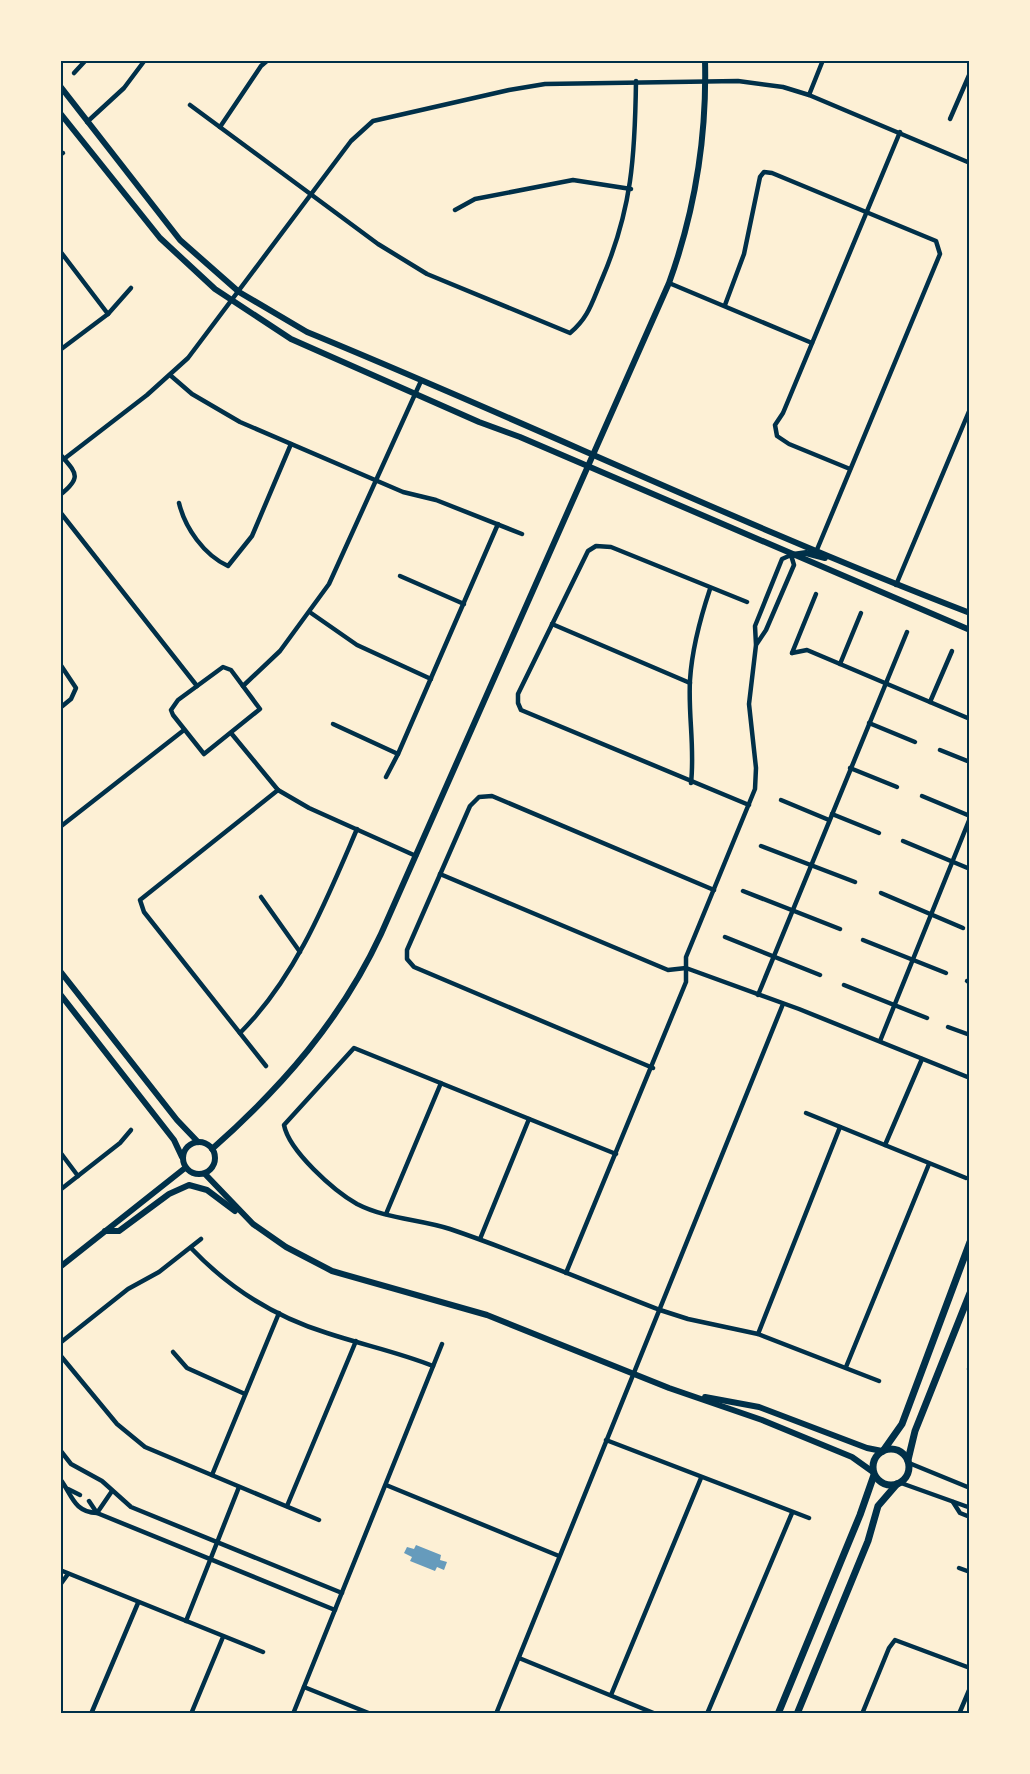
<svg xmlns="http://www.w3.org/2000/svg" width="1030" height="1774" viewBox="0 0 1030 1774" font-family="Ubuntu,sans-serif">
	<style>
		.water { fill: #669bbc }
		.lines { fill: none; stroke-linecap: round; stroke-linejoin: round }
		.minor { stroke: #003049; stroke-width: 4.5 }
		.tertiary { stroke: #003049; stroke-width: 6 }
		.secondary { stroke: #003049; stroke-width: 7 }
		.neatline { fill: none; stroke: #003049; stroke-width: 2 }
	</style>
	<rect width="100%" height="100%" fill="#fdf0d5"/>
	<polygon class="water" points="416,1545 441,1555 440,1560 447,1562 444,1570 437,1567 435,1571 410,1561 412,1557 404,1553 407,1547 414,1549"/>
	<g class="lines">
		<g class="minor">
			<polyline points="74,73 86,60"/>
			<polyline points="809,95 823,60"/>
			<path d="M190 105 378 244 427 274 570 333C589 317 592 302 602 279 632 209 635 156 636 81"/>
			<polyline points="950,119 970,73"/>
			<polyline points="87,122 124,88 145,60"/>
			<polyline points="220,127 261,66 268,60"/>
			<polyline points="60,155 63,153"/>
			<polyline points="455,210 475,199 573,180 631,189"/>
			<polyline points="60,251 108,314"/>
			<polyline points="669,283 812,343"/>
			<polyline points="725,305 744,254 760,177 764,172 772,173 936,241 940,254 816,552"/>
			<polyline points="60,350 108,314 131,288"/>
			<polyline points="170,375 192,394 240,422 403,492 436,500 522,534"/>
			<path d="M60 454C76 473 83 477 60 495"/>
			<polyline points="64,459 147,395 188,358 351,141 373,121 509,90 545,84 738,81 783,87 809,95 970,163"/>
			<polyline points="850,469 789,444 777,436 775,425 783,413 900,132"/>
			<path d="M179 503C185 528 204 555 228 566L252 536 291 444"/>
			<polyline points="60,512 197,686"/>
			<polyline points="400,576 464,604"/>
			<polyline points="896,585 970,409"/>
			<polyline points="747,602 611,547 596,546 588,551 518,694 518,703 521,710 749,805"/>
			<polyline points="311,613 357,645 431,679"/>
			<polyline points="552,624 690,683"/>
			<polyline points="792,653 807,650 970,719"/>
			<polyline points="792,653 816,594"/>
			<polyline points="60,664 76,688 71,699 60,708"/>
			<polyline points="840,664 861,613"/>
			<polygon points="223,667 231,670 260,709 204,754 173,715 171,710 178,700"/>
			<polyline points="243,686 280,651 329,584 421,381"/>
			<polyline points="930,702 952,651"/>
			<polyline points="869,723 915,742"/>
			<polyline points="333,724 398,754"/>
			<polyline points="231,733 278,790 309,808 416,856"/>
			<polyline points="940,750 970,762"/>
			<polyline points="850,768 897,787"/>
			<polyline points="386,777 398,754 498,524"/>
			<path d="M691 783C695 748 688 715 690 680 692 648 700 619 710 589"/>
			<polyline points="922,796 970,816"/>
			<polyline points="781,800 829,820"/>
			<polyline points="832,814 879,833"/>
			<polyline points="60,827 184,730"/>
			<polyline points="903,841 970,869"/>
			<polyline points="761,846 855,882"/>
			<polyline points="440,874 668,970 686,968 799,1009 970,1078"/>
			<polyline points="743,891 840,929"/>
			<polyline points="881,893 963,928"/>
			<polyline points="261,897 300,952"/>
			<polyline points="725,937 820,975"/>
			<polyline points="863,940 946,973"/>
			<polyline points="967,981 970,983"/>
			<polyline points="844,985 927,1018"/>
			<polyline points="758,995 907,632"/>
			<polyline points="948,1027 970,1035"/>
			<path d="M240 1033C296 977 326 901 357 829"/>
			<polyline points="880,1041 970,818"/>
			<polyline points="266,1066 144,912 140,900 278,790"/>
			<polyline points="653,1068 414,967 407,959 407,950 470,806 479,797 492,796 714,890"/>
			<polyline points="806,1113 966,1178"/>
			<polyline points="885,1145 922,1059"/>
			<polyline points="60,1152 78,1176"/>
			<path d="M616 1154 354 1048 284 1125C289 1151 334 1191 357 1204 386 1219 419 1219 450 1229 521 1253 590 1283 660 1310L688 1319 758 1334 879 1381"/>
			<polyline points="60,1190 120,1143 131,1130"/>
			<polyline points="386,1214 441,1083"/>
			<polyline points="480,1239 529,1119"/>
			<path d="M191 1248C228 1287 275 1317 327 1333 363 1345 398 1352 433 1366"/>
			<polyline points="566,1273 686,982 686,957 755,789 756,768 749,704 756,645 755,626 782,559 791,555 794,565 766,630 756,645"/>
			<polyline points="758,1334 840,1127"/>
			<polyline points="60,1343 128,1289 159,1272 201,1239"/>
			<polyline points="173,1352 187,1368 245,1394"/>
			<polyline points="60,1355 117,1424 145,1447 319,1520"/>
			<polyline points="846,1367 929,1164"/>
			<polyline points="969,1369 970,1370"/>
			<polyline points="606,1440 809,1518"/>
			<polyline points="60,1450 71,1464 102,1481 131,1507 342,1593"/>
			<polyline points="909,1463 970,1488"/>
			<polyline points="212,1475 279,1313"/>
			<path d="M60 1479C72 1494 73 1512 97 1513L112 1491"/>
			<polyline points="901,1483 968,1507"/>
			<polyline points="386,1485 559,1556"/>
			<polyline points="68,1489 80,1495"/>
			<polyline points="89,1501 97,1513 335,1610"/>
			<polyline points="953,1502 960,1513 970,1517"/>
			<polyline points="287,1506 356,1341"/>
			<polyline points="959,1568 970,1572"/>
			<polyline points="60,1570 263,1652"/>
			<polyline points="60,1585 68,1574"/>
			<polyline points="186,1621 239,1487"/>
			<polyline points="519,1658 656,1714"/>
			<polyline points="304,1687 371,1714"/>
			<polyline points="611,1695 701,1478"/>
			<polyline points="91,1714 138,1603"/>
			<polyline points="191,1714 223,1637"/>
			<polyline points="293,1714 442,1344"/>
			<polyline points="496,1714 783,1004"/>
			<polyline points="707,1714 792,1513"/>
			<polyline points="862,1714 889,1648 895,1640 970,1668"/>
			<polyline points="959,1714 970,1688"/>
		</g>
		<g class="tertiary">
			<path d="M60 86 180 240 239 292 307 332C529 423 746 527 970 613"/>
			<polyline points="60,113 160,238 215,289 291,339 479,422 520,437 970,630"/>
			<polyline points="792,555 806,553 825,558"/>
			<polyline points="60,971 177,1120 198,1142"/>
			<polyline points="60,994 174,1140 182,1157"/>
			<circle cx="199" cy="1158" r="16"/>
			<path d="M212 1149C282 1087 341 1020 381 934L669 283C695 211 707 137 705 60"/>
			<polyline points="205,1174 253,1224 286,1247 332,1271 487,1315 669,1388 762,1420 852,1457 873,1472"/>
			<polyline points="105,1231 119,1231 169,1194 189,1185 207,1190 235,1211"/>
			<polyline points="60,1267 185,1168"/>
			<polyline points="705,1397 759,1407 867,1448 882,1451"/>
		</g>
		<g class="secondary">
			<circle cx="891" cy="1467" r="18"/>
			<polyline points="883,1451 902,1424 970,1242"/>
			<polyline points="908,1460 915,1431 970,1293"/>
			<polyline points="778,1714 860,1515 874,1475"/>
			<polyline points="797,1714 868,1541 878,1506 897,1484"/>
		</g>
	</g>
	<rect width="1030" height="1774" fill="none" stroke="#fdf0d5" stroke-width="123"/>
	<rect x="62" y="62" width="906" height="1650" class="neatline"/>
</svg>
